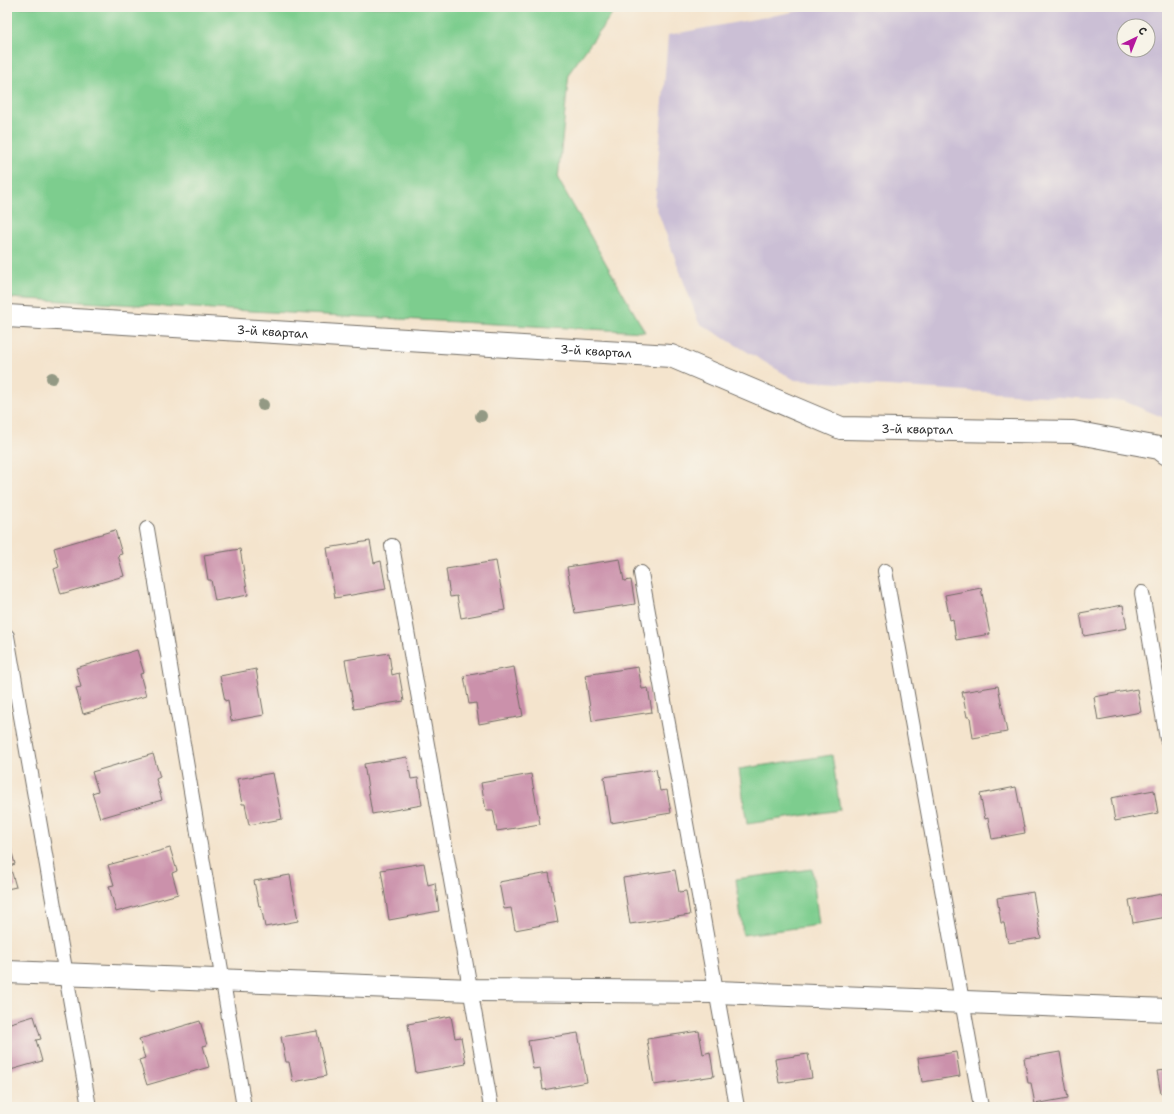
<svg xmlns="http://www.w3.org/2000/svg" width="1174" height="1114" viewBox="0 0 1174 1114" font-family="'Shantell Sans',sans-serif">
	<style>
		.industrial { fill: #cbbfd5; fill-rule: evenodd }
		.green { fill: #7dcd8e; stroke: #547c5c }
		.building { fill: #cb91ab }
		.lines { fill: none; stroke-linecap: round; stroke-linejoin: round }
		.lane-casing { stroke: #716c64; stroke-width: 16 }
		.street-casing { stroke: #716c64; stroke-width: 24 }
		.lane { stroke: #fff; stroke-width: 14 }
		.street { stroke: #fff; stroke-width: 22 }
		.tree { fill: #939984 }
		.labels { text-anchor: middle; stroke-width: 3.5; stroke-linejoin: round; paint-order: stroke }
		.street-label { font-size: 12px; fill: #2b2b2b; stroke: #f7f3e8 }
	</style>
	<rect width="100%" height="100%" fill="#f7f3e8"/>
	<filter id="ink" filterUnits="userSpaceOnUse"><feTurbulence type="fractalNoise" baseFrequency=".025" numOctaves="2"/><feDisplacementMap in="SourceGraphic" scale="8" xChannelSelector="R" yChannelSelector="G"/><feConvolveMatrix kernelMatrix="1 2 1 2 8 2 1 2 1" color-interpolation-filters="sRGB"/></filter>
	<filter id="wash" filterUnits="userSpaceOnUse"><feTurbulence type="fractalNoise" baseFrequency=".012" numOctaves="4" result="noise"/><feDisplacementMap in="SourceGraphic" scale="16" xChannelSelector="R" yChannelSelector="G"/><feGaussianBlur stdDeviation="0.9" result="paint"/><feColorMatrix in="noise" values="0 0 0 0 0 0 0 0 0 0 0 0 0 0 0 0 0 1.4 0 .05"/><feComposite in="paint" operator="in"/></filter>
	<g filter="url(#wash)">
		<rect width="100%" height="100%" fill="#f4e4cd"/>
		<path class="industrial" d="M820 7H1167V419L1124 401 795 380 699 323 655 204 668 35ZM1124 26H1148V50H1124Z"/>
		<g class="green">
			<polygon points="7,7 617,7 569,73 558,179 645,332 7,298"/>
			<polygon points="832,755 840,810 747,824 739,769"/>
			<polygon points="812,869 819,925 743,935 736,879"/>
		</g>
		<g id="blocks">
			<g class="building">
				<polygon points="115,530 122,554 118,555 124,576 61,594 54,569 59,567 54,548"/>
				<polygon points="370,541 374,563 381,561 386,589 335,598 327,548"/>
				<polygon points="240,549 248,595 215,601 211,580 208,580 204,555"/>
				<polygon points="620,559 624,581 631,580 635,604 575,613 567,567"/>
				<polygon points="496,561 505,610 461,618 457,596 450,597 446,569"/>
				<polygon points="981,588 990,634 956,640 953,619 950,620 945,595"/>
				<polygon points="1123,605 1127,628 1084,636 1080,613"/>
				<polygon points="137,650 144,673 140,674 146,696 83,714 76,688 81,687 76,668"/>
				<polygon points="389,653 392,675 399,673 404,701 354,709 345,660"/>
				<polygon points="514,667 523,716 479,724 476,703 469,704 464,676"/>
				<polygon points="638,667 642,689 648,688 652,712 592,721 585,675"/>
				<polygon points="256,669 264,715 231,721 228,700 225,701 220,676"/>
				<polygon points="998,686 1007,732 973,738 970,717 967,717 962,692"/>
				<polygon points="1137,689 1141,712 1098,720 1094,697"/>
				<polygon points="153,754 160,777 156,779 162,800 100,818 92,793 98,791 92,772"/>
				<polygon points="407,757 411,779 418,778 422,805 372,814 364,764"/>
				<polygon points="656,769 660,791 667,790 671,813 611,823 604,777"/>
				<polygon points="273,773 282,819 249,825 245,804 242,804 237,779"/>
				<polygon points="531,774 540,824 497,831 493,810 486,810 481,783"/>
				<polygon points="1016,787 1025,833 992,839 988,818 985,819 980,794"/>
				<polygon points="1154,790 1158,813 1115,821 1111,798"/>
				<polygon points="7,842 9,842 15,864 10,866 16,887 7,889"/>
				<polygon points="170,848 177,871 172,873 178,894 116,912 109,886 114,885 108,865"/>
				<polygon points="424,863 428,885 435,883 439,911 389,920 381,870"/>
				<polygon points="675,870 679,892 686,891 690,915 630,924 623,878"/>
				<polygon points="549,873 558,922 515,930 511,908 504,909 499,882"/>
				<polygon points="290,875 298,921 265,927 261,906 259,906 254,881"/>
				<polygon points="1033,892 1041,938 1008,943 1004,923 1001,923 997,898"/>
				<polygon points="1167,893 1167,917 1133,923 1129,900"/>
				<polygon points="34,1016 41,1039 36,1040 42,1061 7,1071 7,1024"/>
				<polygon points="451,1016 455,1038 461,1037 466,1064 416,1073 408,1024"/>
				<polygon points="200,1021 207,1045 203,1046 209,1067 147,1085 139,1060 145,1058 139,1039"/>
				<polygon points="317,1031 326,1076 293,1082 289,1062 286,1062 281,1037"/>
				<polygon points="699,1031 703,1054 710,1052 714,1076 654,1085 647,1039"/>
				<polygon points="578,1033 587,1082 543,1090 540,1068 533,1069 528,1041"/>
				<polygon points="956,1052 960,1076 922,1082 918,1058"/>
				<polygon points="1060,1052 1068,1098 1035,1104 1031,1083 1028,1083 1024,1058"/>
				<polygon points="808,1054 812,1078 779,1083 775,1059"/>
				<polygon points="1167,1070 1167,1093 1161,1094 1157,1071"/>
			</g>
		</g>
	</g>
	<g filter="url(#ink)">
		<use href="#blocks" fill-opacity="0" stroke="#716c64" stroke-width="1"/>
		<g class="lines">
			<g class="lane-casing">
				<g id="lane">
					<polyline points="147,529 244,1107"/>
					<polyline points="392,546 491,1107"/>
					<polyline points="885,571 981,1107"/>
					<polyline points="641,573 737,1107"/>
					<polyline points="1142,593 1167,739"/>
					<polyline points="7,636 89,1107"/>
				</g>
			</g>
			<g class="street-casing">
				<g id="street">
					<path id="s1" d="M7 316 671 356 841 428 1073 432 1159 448 1167 454"/>
					<polyline points="7,972 471,990 716,992 1167,1010"/>
				</g>
			</g>
			<use href="#lane" class="lane"/>
			<use href="#street" class="street"/>
		</g>
		<g class="tree">
			<circle cx="52" cy="378" r="6"/>
			<circle cx="263" cy="405" r="6"/>
			<circle cx="481" cy="416" r="6"/>
		</g>
	</g>
	<g class="labels">
		<g class="street-label">
			<text dy="4" stroke="none"><textPath href="#s1" startOffset="266">3-й квартал</textPath></text>
			<text dy="4" stroke="none"><textPath href="#s1" startOffset="590">3-й квартал</textPath></text>
			<text dy="4" stroke="none"><textPath href="#s1" startOffset="926">3-й квартал</textPath></text>
		</g>
	</g>
	<rect width="1174" height="1114" fill="none" stroke="#f7f3e8" stroke-width="24"/>
	<g transform="translate(1136 38) rotate(43)"><circle r="19" fill="#f7f3e8" stroke="#a5a39c"/>
	<path d="M0-3L7 15L0 10L-7 15Z" fill="#b5179e"/>
	<text y="-6" font-size="11" font-weight="bold" text-anchor="middle" fill="#2b2b2b">С</text>
	</g>
</svg>
